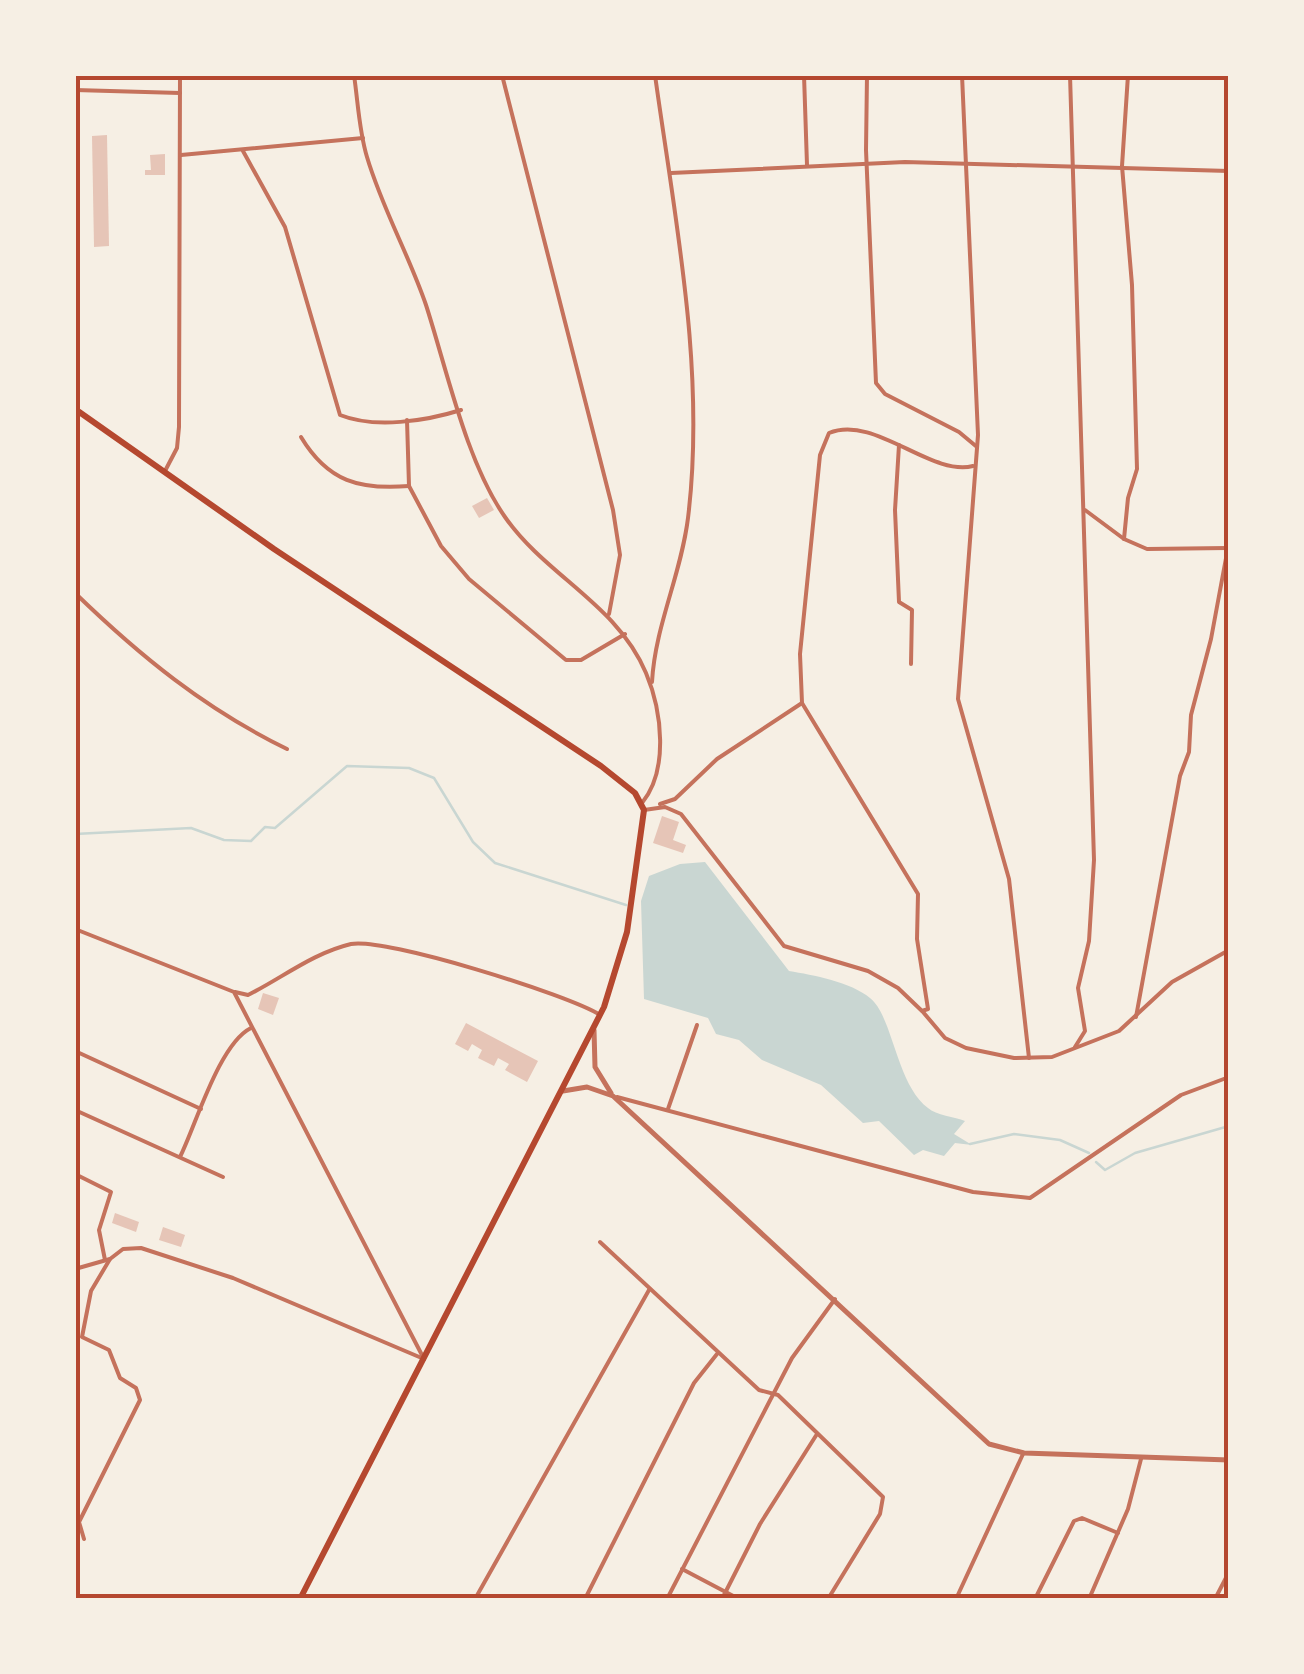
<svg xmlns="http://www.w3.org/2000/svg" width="1304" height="1674" viewBox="0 0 1304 1674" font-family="'Crimson Pro',serif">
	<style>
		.water { fill: #c9d6d2 }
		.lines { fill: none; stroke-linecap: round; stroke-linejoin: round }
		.stream { stroke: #c9d6d2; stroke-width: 2.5 }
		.building { fill: #e6c5b7 }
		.minor { stroke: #c5725c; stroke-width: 4 }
		.tertiary { stroke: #c5725c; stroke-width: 5 }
		.secondary { stroke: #b5482f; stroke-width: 6 }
		.neatline { fill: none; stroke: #b5482f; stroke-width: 4 }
	</style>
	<rect width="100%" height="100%" fill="#f6efe4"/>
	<path class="water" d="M705 862 789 971C813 975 851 982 870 998 893 1016 896 1084 928 1108 936 1115 955 1117 965 1121L954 1134 972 1145 955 1143 944 1156 923 1150 914 1155 879 1121 863 1123 821 1085 762 1060 739 1040 716 1034 708 1018 644 999 641 901 649 876 680 864Z"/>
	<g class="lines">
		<g class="stream">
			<polyline points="75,834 191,828 224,840 251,841 265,827 275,828 347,766 409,768 434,778 473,842 495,863 626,905"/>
			<polyline points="970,1144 1014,1134 1060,1140 1089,1153"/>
			<polyline points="1096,1162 1105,1170 1135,1153 1229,1126"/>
		</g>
	</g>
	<g class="building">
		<polygon points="107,135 109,246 94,247 92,136"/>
		<polygon points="165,154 165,175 145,175 145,170 151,170 150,155"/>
		<polygon points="487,498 494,510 479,518 472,506"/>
		<polygon points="662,816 679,822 673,840 686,845 683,853 653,843"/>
		<polygon points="263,993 279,998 273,1015 258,1009"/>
		<polygon points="466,1023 538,1061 527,1082 505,1070 509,1064 498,1058 494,1066 478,1058 482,1050 472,1044 468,1051 455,1044"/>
		<polygon points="115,1213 139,1222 136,1232 112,1223"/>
		<polygon points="163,1227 185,1235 181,1247 159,1240"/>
	</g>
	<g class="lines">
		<g class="minor">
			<path d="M354 75C358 102 359 131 367 157 382 208 409 255 426 305 447 370 466 461 505 517 546 576 617 604 646 673 662 711 669 770 642 803"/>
			<polyline points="502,75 613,510 620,555 609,614"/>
			<polyline points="804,75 807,165"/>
			<polyline points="867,75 866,150 876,383 885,394 959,432 977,447"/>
			<polyline points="962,75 978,435 958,699 1009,879 1029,1058"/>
			<polyline points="1070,75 1094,860 1089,941 1078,988 1085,1031 1075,1047"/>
			<polyline points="75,90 180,93"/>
			<path d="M243 151 285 227 340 415C375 429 426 421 461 410"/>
			<polyline points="181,155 363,138"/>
			<polyline points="671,173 905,162 1229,171"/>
			<polyline points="407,420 409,486 441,546 469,579 566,660 581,660 625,634"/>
			<path d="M301 437C328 482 360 490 409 486"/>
			<polyline points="899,445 895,510 899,602 912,610 911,664"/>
			<polyline points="165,471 177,448 179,427 180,75"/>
			<polyline points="1085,510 1124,539 1147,549 1227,548"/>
			<polyline points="1124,539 1128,498 1137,469 1132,285 1122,166 1128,75"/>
			<path d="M75 593C140 656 205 709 287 749"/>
			<path d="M652 682C655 626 681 575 688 518 706 371 675 220 655 75"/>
			<polyline points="660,804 675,799 717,759 802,703"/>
			<path d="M644 810 665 807 681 814 784 946 868 971 898 988 922 1011 928 1009 917 939 918 894 802 703 800 654 820 455 829 433C874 414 931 477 973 466"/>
			<polyline points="75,929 234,992 424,1359"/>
			<path d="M235 992 248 995C282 978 313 953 351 944 384 937 569 995 600 1015"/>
			<polyline points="923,1012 945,1038 966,1048 1014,1058 1052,1057 1119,1031 1172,982 1229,950"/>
			<polyline points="1136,1017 1180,776 1189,752 1191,715 1211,639 1229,542"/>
			<polyline points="75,1051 201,1109"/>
			<polyline points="617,1097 973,1192 1030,1198 1181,1095 1229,1077"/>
			<polyline points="668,1109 697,1025"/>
			<polyline points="75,1110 223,1177"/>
			<path d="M180 1157C196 1125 219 1044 251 1028"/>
			<polyline points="75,1174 111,1192 99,1230 105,1260"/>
			<polyline points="600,1242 759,1390 778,1395 883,1497 880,1514 828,1599"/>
			<polyline points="75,1269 110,1259 123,1249 141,1248 233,1278 424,1359"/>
			<polyline points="84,1539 79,1522 140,1400 136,1388 120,1378 109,1350 82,1337 91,1291 110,1259"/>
			<polyline points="682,1569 739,1599"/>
			<polyline points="475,1599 649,1290"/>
			<polyline points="585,1599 694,1383 717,1354"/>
			<polyline points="667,1599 792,1358 835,1299"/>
			<polyline points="722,1599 760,1524 817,1434"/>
			<polyline points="956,1599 1023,1454"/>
			<polyline points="1035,1599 1074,1521 1082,1518 1118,1533"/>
			<polyline points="1089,1599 1128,1509 1141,1459"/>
			<polyline points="1215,1599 1229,1572"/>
		</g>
		<g class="tertiary">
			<polyline points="594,1030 595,1067 611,1093"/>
			<polyline points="563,1091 587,1087 613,1096 989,1444 1024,1453 1229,1460"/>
		</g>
		<polyline class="secondary" points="75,409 274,549 601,766 635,793 644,810 627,932 604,1007 300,1599"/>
	</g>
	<rect width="1304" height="1674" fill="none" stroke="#f6efe4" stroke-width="155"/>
	<rect x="78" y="78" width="1148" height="1518" class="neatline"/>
</svg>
